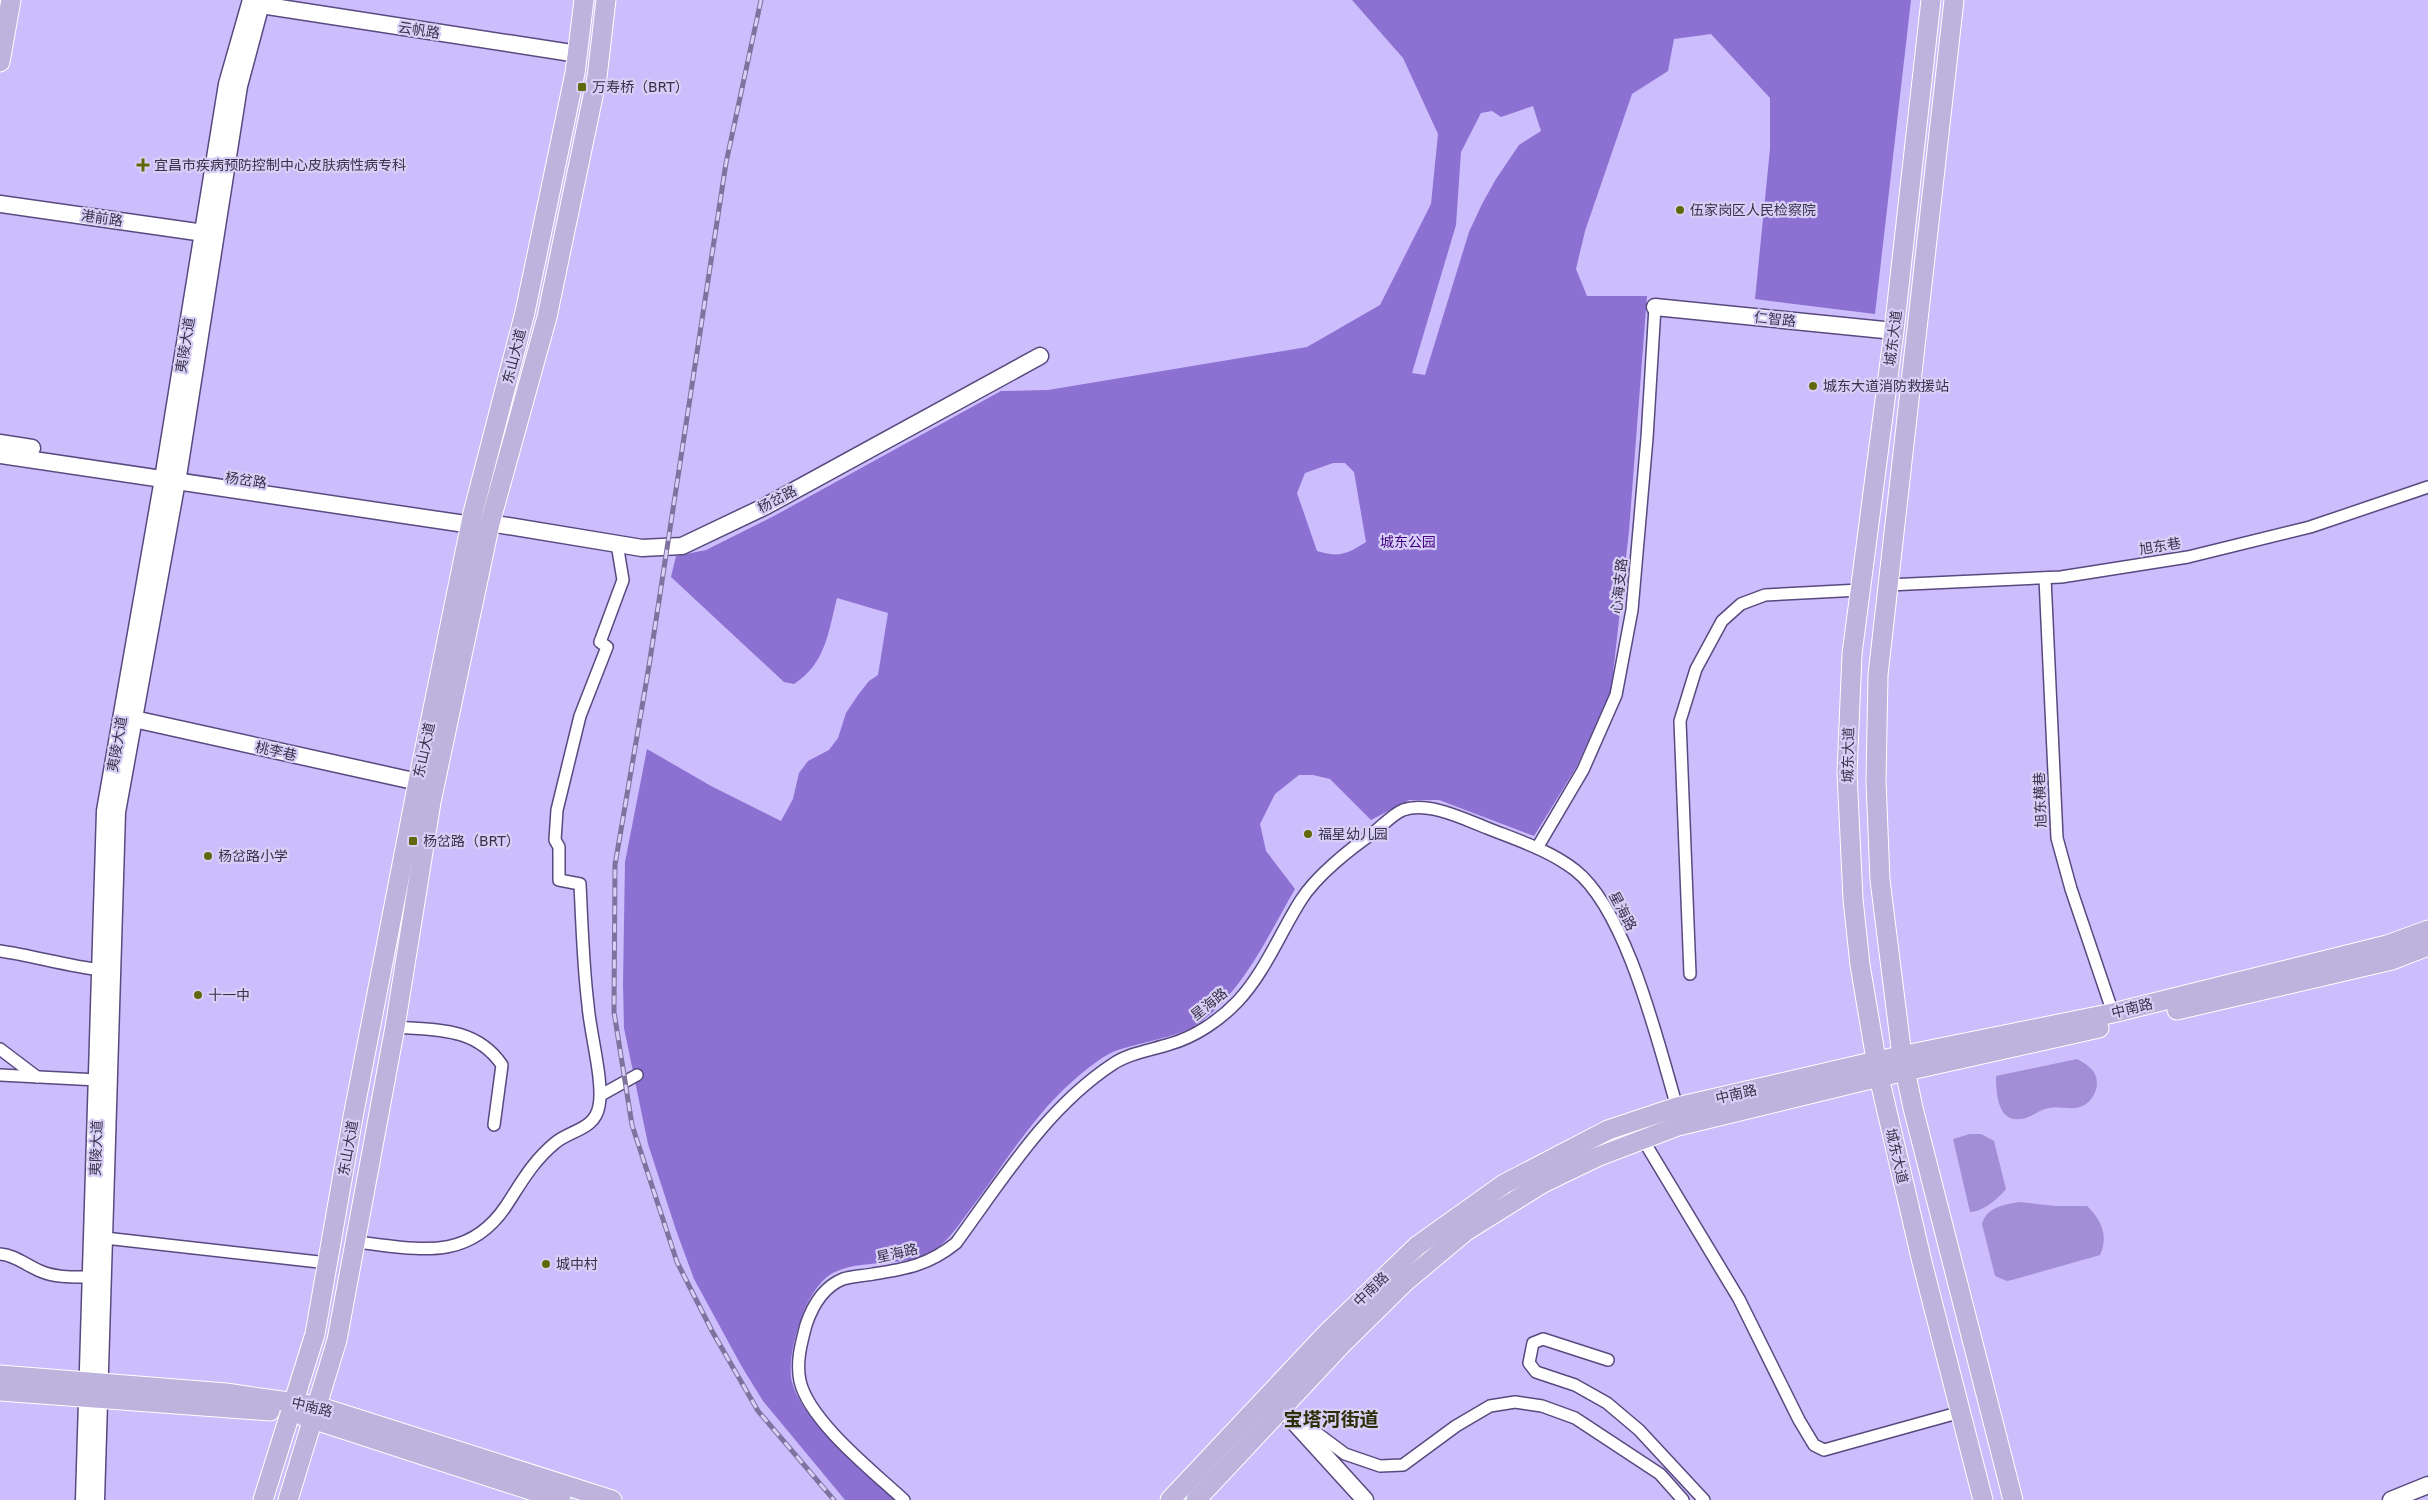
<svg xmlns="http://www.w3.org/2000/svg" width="2428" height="1500" viewBox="0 0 2428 1500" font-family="'DejaVu Sans','Noto Sans SC',sans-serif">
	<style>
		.green { fill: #a18ed7 }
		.forest { fill: #8c70d2; fill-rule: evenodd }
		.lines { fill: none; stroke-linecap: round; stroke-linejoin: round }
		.street-casing { stroke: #58497f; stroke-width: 14 }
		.secondary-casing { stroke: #58497f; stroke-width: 19 }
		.primary-casing { stroke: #fff; stroke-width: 21 }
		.street { stroke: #fff; stroke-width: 11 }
		.secondary { stroke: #fff; stroke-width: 16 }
		.primary { stroke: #beb3dc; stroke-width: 19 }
		.rail-casing { stroke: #7e739e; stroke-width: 5 }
		.rail { stroke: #d7cff5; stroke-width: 3; stroke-dasharray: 9; stroke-linecap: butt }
		.poi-dot { fill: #60680b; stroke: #d7cff5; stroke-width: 2 }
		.labels { text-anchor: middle; stroke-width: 4.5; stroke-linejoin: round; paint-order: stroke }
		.street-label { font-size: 14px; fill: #38324b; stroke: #d7cff5 }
		.poi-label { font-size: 14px; fill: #38324b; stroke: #d7cff5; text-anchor: start }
		.park-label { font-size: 14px; fill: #400180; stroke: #d7cff5 }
		.district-label { font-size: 19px; font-weight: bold; fill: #2b2f06; stroke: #d7cff5 }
	</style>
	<rect width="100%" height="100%" fill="#ccbdfc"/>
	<g class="green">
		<path d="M2077 1059C2084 1063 2094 1068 2096 1077 2100 1090 2090 1107 2075 1108 2066 1109 2058 1106 2049 1108 2038 1110 2031 1118 2021 1119 1997 1123 1996 1091 1996 1076Z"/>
		<path d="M1970 1134H1981L1994 1141 2006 1189C1998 1199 1982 1212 1970 1212L1953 1139Z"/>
		<path d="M2019 1202 2056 1206H2087C2101 1219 2109 1236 2100 1255L2012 1280 2007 1281 1995 1276 1982 1224C1987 1207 2003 1205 2019 1202Z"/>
	</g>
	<path class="forest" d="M1352 0H1911L1875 314 1755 299 1770 149V98L1711 34 1674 39 1668 71 1632 94 1585 231 1576 269 1587 296H1647L1629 531 1611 691 1577 766 1534 836 1439 800H1409L1371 820 1330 779 1313 775H1299L1275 794 1260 824 1266 851 1295 889C1267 937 1243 993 1196 1025 1179 1037 1135 1043 1113 1052 1097 1059 1072 1081 1059 1094 1027 1126 1002 1167 975 1203 964 1217 954 1234 940 1246 913 1270 867 1257 835 1272 819 1279 806 1303 801 1319 795 1336 789 1359 791 1377 797 1419 867 1472 898 1500H845L763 1401 742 1367 694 1279 676 1230 648 1144 624 1028 623 984 625 862 647 749 711 786 781 821 793 799 799 773 808 761 829 750 838 738 846 713 858 695 869 681 878 675 888 613 837 598C828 633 826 663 794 684L784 682 671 577 676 556 706 550 774 516 1001 391 1048 390 1307 347 1380 305 1431 204 1438 134 1403 58ZM1533 106 1541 131 1519 145 1496 179 1482 204 1469 232 1425 375 1412 373 1456 225 1461 152 1481 113 1492 111 1501 117ZM1333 463H1345L1354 472 1366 542C1347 554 1340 558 1317 551L1297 493 1305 473Z"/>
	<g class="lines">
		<g class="street-casing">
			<g id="street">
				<polyline points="2045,578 2057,838 2071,889 2113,1013"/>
				<polyline points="1888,585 2061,577 2188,557 2310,527 2428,487"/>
				<polyline points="1537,848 1583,770 1616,695 1632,610 1647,438 1655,307"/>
				<path d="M0 951C34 956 67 966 101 970"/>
				<polyline points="1690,974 1680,721 1696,669 1722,621 1741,604 1765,595 1860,590"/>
				<path d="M395 1027C436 1030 476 1027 502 1065L494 1125"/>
				<polyline points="0,1049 37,1077"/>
				<polyline points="0,1075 98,1080"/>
				<polyline points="601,1095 637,1075"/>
				<polyline points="1642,1138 1739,1299 1799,1420 1814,1445 1824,1450 1961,1412"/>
				<polyline points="105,1238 328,1263"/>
				<path d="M355 1242C415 1248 467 1264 506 1206 521 1183 533 1161 555 1143 570 1130 595 1130 599 1106 604 1082 590 1033 588 1005 583 965 582 924 580 884L559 880V847L555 840 557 810 580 716 607 647 600 642 623 580 617 544"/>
				<path d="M0 1254C15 1255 26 1265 40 1271 56 1278 74 1277 91 1277"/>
				<polyline points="1608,1360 1543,1339 1533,1343 1529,1363 1536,1372 1575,1385 1607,1403 1639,1430 1704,1500"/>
				<polyline points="1302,1422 1345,1454 1380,1466 1403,1465 1456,1426 1490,1406 1515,1402 1542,1406 1575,1418 1660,1474 1683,1500"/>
				<path d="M904 1500C874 1472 809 1421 800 1381 796 1362 801 1344 806 1325 812 1307 823 1287 843 1279 852 1276 863 1276 873 1274 906 1269 929 1265 956 1243 1003 1179 1046 1108 1113 1064 1129 1053 1152 1050 1170 1044 1195 1037 1220 1020 1238 1001 1265 972 1280 933 1301 900 1316 876 1350 849 1373 833 1382 826 1393 814 1403 810 1428 801 1464 819 1487 828 1517 840 1549 850 1575 870 1627 911 1658 1043 1677 1107"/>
			</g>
		</g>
		<g class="secondary-casing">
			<g id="secondary">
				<polyline points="261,5 578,54"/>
				<polyline points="0,204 204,233"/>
				<polyline points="1655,307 1894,331"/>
				<polyline points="0,443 32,448"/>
				<polyline points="0,455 472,525 490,523 642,548 682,546 766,506 1040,356"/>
				<polyline points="134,719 418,782"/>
				<polyline points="1274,1400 1365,1500"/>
				<polyline points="84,1500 105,811 163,479 227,84 251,0"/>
				<polyline points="96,1500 117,812 179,470 239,86 262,0"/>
				<polyline points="2391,1500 2428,1485"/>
			</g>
		</g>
		<g class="primary-casing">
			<g id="primary">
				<polyline points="1931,0 1894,331 1852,654 1847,773 1853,899 1860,965 1879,1077 1922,1262 1983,1500"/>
				<polyline points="1954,0 1878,675 1876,781 1880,880 1902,1056 1913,1108 2013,1500"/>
				<polyline points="0,62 11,0"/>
				<polyline points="2177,1010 2392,960 2428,946"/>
				<polyline points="0,1375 226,1393 317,1406 612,1500"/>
				<polyline points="0,1391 270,1411"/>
				<polyline points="303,1416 561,1500"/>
				<polyline points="263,1500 315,1334 353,1117 418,782 473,513 525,312 575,73 584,0"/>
				<polyline points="288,1500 337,1340 395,1027 431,802 490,523 547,317 597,77 606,0"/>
				<polyline points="1170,1500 1328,1332 1417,1246 1504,1184 1608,1130 1677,1107 1876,1061 2113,1013 2387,945 2428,930"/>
				<polyline points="1196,1500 1342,1344 1405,1282 1466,1231 1543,1183 1597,1157 1678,1126 1879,1077 2099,1028"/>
			</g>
		</g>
		<use href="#street" class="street"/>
		<use href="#secondary" class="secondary"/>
		<use href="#primary" class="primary"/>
		<g class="rail-casing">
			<polyline id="rail" points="761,0 726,163 649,666 615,865 614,1012 632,1125 677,1262 712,1331 758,1411 834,1500"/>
		</g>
		<use href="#rail" class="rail"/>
	</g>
	<g class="poi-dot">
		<rect x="577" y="82" width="10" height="10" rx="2.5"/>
		<path d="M140.5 157.5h5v5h5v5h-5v5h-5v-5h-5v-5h5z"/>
		<circle cx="1680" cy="210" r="5"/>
		<circle cx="1813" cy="386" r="5"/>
		<circle cx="1308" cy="834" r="5"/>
		<rect x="408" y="836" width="10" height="10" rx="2.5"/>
		<circle cx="208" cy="856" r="5"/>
		<circle cx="198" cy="995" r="5"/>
		<circle cx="546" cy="1264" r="5"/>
	</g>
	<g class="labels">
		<g class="street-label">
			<text transform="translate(419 30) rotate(9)" y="5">云帆路</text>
			<text transform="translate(102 218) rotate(8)" y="5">港前路</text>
			<text transform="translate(1775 319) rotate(6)" y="5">仁智路</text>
			<text transform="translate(1893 338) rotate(-83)" y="5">城东大道</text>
			<text transform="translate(185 345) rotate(-81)" y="5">夷陵大道</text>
			<text transform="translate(514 356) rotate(-76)" y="5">东山大道</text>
			<text transform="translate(246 480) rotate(8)" y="5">杨岔路</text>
			<text transform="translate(777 499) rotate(-28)" y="5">杨岔路</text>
			<text transform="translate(2160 546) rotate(-9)" y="5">旭东巷</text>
			<text transform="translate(1619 586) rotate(-84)" y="5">心海支路</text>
			<text transform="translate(117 744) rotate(-80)" y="5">夷陵大道</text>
			<text transform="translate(424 750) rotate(-78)" y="5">东山大道</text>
			<text transform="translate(276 751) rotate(13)" y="5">桃李巷</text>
			<text transform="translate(1848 755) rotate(-89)" y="5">城东大道</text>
			<text transform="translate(2040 800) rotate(-92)" y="5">旭东横巷</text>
			<text transform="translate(1623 911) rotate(62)" y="5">星海路</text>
			<text transform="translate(1209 1004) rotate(-39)" y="5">星海路</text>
			<text transform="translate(2132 1008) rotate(-14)" y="5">中南路</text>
			<text transform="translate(1736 1094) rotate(-13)" y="5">中南路</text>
			<text transform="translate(96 1148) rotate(-88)" y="5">夷陵大道</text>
			<text transform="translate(348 1148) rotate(-80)" y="5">东山大道</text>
			<text transform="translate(1897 1156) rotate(77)" y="5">城东大道</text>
			<text transform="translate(897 1253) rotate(-13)" y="5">星海路</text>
			<text transform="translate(1371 1289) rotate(-44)" y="5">中南路</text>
			<text transform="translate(312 1407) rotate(14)" y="5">中南路</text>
		</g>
		<g class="poi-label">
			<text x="592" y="92">万寿桥（BRT）</text>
			<text x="154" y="170">宜昌市疾病预防控制中心皮肤病性病专科</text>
			<text x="1690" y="215">伍家岗区人民检察院</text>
			<text x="1823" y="391">城东大道消防救援站</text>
			<text x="1318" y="839">福星幼儿园</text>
			<text x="423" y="846">杨岔路（BRT）</text>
			<text x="218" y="861">杨岔路小学</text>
			<text x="208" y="1000">十一中</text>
			<text x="556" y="1269">城中村</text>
		</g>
		<g class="park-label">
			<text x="1408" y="547">城东公园</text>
		</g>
		<g class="district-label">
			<text x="1331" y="1426">宝塔河街道</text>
		</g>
	</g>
</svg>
